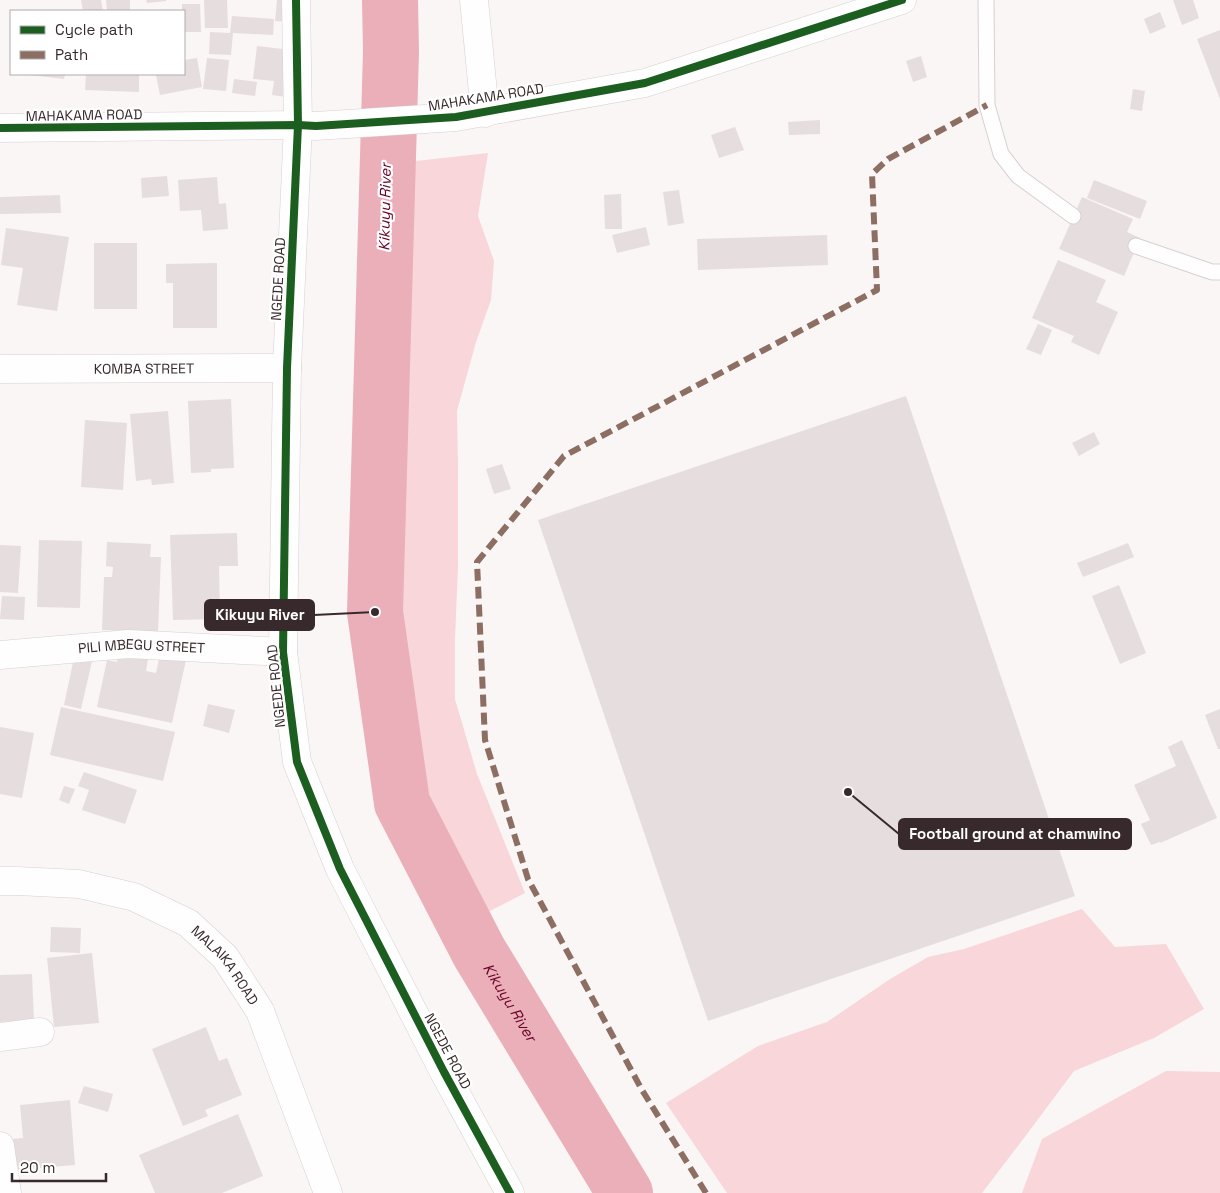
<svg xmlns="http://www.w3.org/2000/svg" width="1220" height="1193" viewBox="0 0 1220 1193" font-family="'Space Grotesk',sans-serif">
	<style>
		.green { fill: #f8d6da }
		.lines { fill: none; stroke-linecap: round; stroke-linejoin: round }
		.river { stroke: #ebafb9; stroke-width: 56 }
		.building { fill: #e6ddde }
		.service-casing { stroke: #d8cfd0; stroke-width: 17 }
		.minor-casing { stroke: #d8cfd0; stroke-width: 29 }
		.tertiary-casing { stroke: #d8cfd0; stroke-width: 29 }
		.service { stroke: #fefefe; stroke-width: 15 }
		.minor { stroke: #fefefe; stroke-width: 28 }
		.tertiary { stroke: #fefefe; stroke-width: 28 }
		.quiet { stroke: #8d6e63; stroke-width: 6; stroke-dasharray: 12 6; stroke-linecap: butt }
		.cycleway-casing { stroke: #fff; stroke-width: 11 }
		.cycleway { stroke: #1b5e20; stroke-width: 8 }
		.labels { text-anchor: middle; stroke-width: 4.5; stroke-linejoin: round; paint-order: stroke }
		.street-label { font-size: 14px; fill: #382a2c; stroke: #fff }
		.water-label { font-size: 15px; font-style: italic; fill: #670027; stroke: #fff }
		.leader { fill: none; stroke: #382a2c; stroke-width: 2 }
		.callout-dot { fill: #382a2c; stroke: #fff; stroke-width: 2 }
		.callout { fill: #382a2c; stroke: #382a2c; stroke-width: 2 }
		.callout-label { font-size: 15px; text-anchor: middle; font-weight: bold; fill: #fff }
	</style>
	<rect width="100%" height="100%" fill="#faf6f6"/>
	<g class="green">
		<polygon points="488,153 478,216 494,261 491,300 476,342 457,411 458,469 458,566 455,640 455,699 477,774 525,893 472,920 429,831 407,776 396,676 386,555 392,391 407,162"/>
		<polygon points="1082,909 1115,947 1166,944 1204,1009 1154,1038 1074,1071 1027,1134 982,1193 727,1193 666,1103 758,1046 827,1022 890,979 928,957 964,949"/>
		<polygon points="1166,1071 1220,1072 1220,1193 1022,1193 1042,1139"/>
	</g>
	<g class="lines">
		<path class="river" id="s1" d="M390 0 391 51 375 612 402 803 479 952 625 1193"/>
	</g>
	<g class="building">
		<polygon points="81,0 101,0 103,11 83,11"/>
		<polygon points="106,0 130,0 130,11 107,11"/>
		<polygon points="146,0 166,0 166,1 147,3"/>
		<polygon points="204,0 227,0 228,28 205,28"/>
		<polygon points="277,0 289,0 288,22 275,21"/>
		<polygon points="1173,0 1193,0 1199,18 1182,25"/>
		<polygon points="182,4 200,4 201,32 184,32 184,11 182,11"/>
		<polygon points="1160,12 1166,27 1150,34 1144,19"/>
		<polygon points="232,16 274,19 273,35 233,33 231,55 209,54 210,32 230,33"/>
		<polygon points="1220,30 1220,99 1197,39"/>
		<polygon points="257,46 292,50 286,97 272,95 274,81 253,79"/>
		<polygon points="921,56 927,77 913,82 906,61"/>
		<polygon points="197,58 202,87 160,95 156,75 165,74 184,74 184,60"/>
		<polygon points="207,58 229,60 226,91 203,89"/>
		<polygon points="30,74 65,74 64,79 30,75"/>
		<polygon points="86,74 139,74 139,92 85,90"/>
		<polygon points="234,79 257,82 255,96 232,93"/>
		<polygon points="1133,89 1145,91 1142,111 1130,109"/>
		<polygon points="820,120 820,134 789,135 788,122"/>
		<polygon points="735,127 744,150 719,158 711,135"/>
		<polygon points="167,176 169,196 142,198 141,178"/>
		<polygon points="217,177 219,204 226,203 228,229 203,231 201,210 180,211 178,180"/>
		<polygon points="1094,180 1147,201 1140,219 1087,198"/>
		<polygon points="679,190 684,223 668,226 663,192"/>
		<polygon points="621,194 622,229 605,229 604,195"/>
		<polygon points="60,195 61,213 0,214 0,197"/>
		<polygon points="1082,197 1133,219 1127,232 1140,238 1124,276 1059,249"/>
		<polygon points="646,227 650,245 617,253 612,235"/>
		<polygon points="6,228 69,237 57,311 17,305 23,268 1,265"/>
		<polygon points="827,235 828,265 698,270 697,239"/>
		<rect x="94" y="243" width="43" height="66"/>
		<polygon points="1058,260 1106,280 1096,302 1118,312 1099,355 1071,342 1074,336 1032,318"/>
		<polygon points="217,263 217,328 173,328 173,283 166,283 166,264"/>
		<polygon points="1038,324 1052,330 1041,355 1026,349"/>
		<polygon points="906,396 1075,896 708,1021 538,520"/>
		<polygon points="231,399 234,468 211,469 211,472 191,473 188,401"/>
		<polygon points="168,411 174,483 152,485 151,479 136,481 130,414"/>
		<polygon points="85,420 127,423 123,490 81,487"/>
		<polygon points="1094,432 1100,444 1079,456 1072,443"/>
		<polygon points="502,464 511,489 494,494 486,469"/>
		<polygon points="237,533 238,566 219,566 220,619 173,620 170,535"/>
		<polygon points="39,540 82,541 80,608 37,607"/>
		<polygon points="107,542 151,544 150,557 161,557 158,632 102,630 104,577 112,577 113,567 106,566"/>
		<polygon points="1128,543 1134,557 1083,577 1077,563"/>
		<polygon points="0,545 21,546 18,593 0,592"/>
		<polygon points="1119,585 1146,653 1120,664 1092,596"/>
		<polygon points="2,596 25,597 24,620 0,619"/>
		<polygon points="75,653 93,657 81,709 64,705"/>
		<polygon points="119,653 148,659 146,671 156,673 160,654 186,660 172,723 97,707 107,660 117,662"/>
		<polygon points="208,704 235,710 229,733 203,726"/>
		<polygon points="61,707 175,732 163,781 50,755"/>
		<polygon points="1220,709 1220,749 1218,749 1205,715"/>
		<polygon points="0,727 34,733 22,798 0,794"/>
		<polygon points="1182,740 1217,818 1160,843 1160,842 1151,845 1141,824 1150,820 1134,785 1176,766 1168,747"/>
		<polygon points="84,772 137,790 125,824 82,810 89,790 78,786"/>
		<polygon points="64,786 75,789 69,804 59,800"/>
		<polygon points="51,927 81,928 80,953 50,952"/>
		<polygon points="92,953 99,1023 54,1027 47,958"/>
		<polygon points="32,974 34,1020 0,1022 0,975"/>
		<polygon points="206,1027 219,1061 227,1058 242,1095 205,1110 208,1116 183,1126 152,1049"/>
		<polygon points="84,1086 113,1094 108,1112 78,1103"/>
		<polygon points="70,1100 75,1165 15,1170 12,1139 23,1138 20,1105"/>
		<polygon points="238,1114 263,1176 222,1193 155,1193 139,1155"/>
	</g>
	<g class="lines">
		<g class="service-casing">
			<g id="service">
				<polyline points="986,0 987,105 1001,154 1018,176 1073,216"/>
				<polyline points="1136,246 1212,272 1220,272"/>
			</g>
		</g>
		<g class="minor-casing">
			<g id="minor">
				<polyline points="296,0 298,125 287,368 283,652 297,762 340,869 444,1072 510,1193"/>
				<polyline points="474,0 485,113"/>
				<path id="s2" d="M0 369 287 368"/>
				<path id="s3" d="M0 655 128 644 283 652"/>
				<path id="s4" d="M0 881H17L79 884 134 897 188 923 225 957 260 1011 328 1193"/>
				<polyline points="0,1037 40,1032"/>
				<polyline points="0,1146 7,1193"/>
			</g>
		</g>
		<g class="tertiary-casing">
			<polyline id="tertiary" points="0,128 298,125 316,126 456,117 645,83 902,0"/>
		</g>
		<use href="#service" class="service"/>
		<use href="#minor" class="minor"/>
		<use href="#tertiary" class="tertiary"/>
		<polyline class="quiet" points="706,1193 642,1090 528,879 485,740 477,562 564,456 877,290 872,174 888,159 987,105"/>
		<g class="cycleway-casing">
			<g id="cycleway">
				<polyline points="296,0 298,125 287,368 283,652 297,762 340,869 444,1072 510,1193"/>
				<polyline points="0,128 298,125 316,126 456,117 645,83 902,0"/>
			</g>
		</g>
		<use href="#cycleway" class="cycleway"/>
	</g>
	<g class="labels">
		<g class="street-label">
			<text transform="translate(486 97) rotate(-9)" y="5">MAHAKAMA ROAD</text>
			<text transform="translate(84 115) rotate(-1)" y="5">MAHAKAMA ROAD</text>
			<text transform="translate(278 279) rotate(-87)" y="5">NGEDE ROAD</text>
			<text dy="5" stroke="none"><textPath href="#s2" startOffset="144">KOMBA STREET</textPath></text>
			<text dy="5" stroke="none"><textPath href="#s3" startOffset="142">PILI MBEGU STREET</textPath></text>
			<text transform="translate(276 686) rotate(-96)" y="5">NGEDE ROAD</text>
			<text dy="5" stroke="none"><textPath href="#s4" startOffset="252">MALAIKA ROAD</textPath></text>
			<text transform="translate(448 1051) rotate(62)" y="5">NGEDE ROAD</text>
		</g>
		<g class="water-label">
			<text transform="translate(385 207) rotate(-89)" y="5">Kikuyu River</text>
			<text dy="5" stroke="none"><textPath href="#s1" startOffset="1032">Kikuyu River</textPath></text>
		</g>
	</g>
	<path class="leader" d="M375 612L314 615M848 792L899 834"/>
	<g class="callout-dot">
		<circle cx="375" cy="612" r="5"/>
		<circle cx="848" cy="792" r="5"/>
	</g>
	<g class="callout">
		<rect x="205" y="600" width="109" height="30" rx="5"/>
		<rect x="899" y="819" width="232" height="30" rx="5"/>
	</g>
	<g class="callout-label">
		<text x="260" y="620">Kikuyu River</text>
		<text x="1015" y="839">Football ground at chamwino</text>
	</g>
	<rect x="10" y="10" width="175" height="65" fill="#ffffff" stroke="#afaaab"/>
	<rect x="20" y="26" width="25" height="8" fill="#1b5e20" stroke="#afaaab"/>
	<text x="55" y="35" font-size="15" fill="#382a2c">Cycle path</text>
	<rect x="20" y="51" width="25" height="8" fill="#8d6e63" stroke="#afaaab"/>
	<text x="55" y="60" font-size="15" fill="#382a2c">Path</text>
	<path d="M12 1173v8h94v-8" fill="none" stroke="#382a2c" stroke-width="2.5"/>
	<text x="20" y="1173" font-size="15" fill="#382a2c" stroke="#ffffff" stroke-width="4" paint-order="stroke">20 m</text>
</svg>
